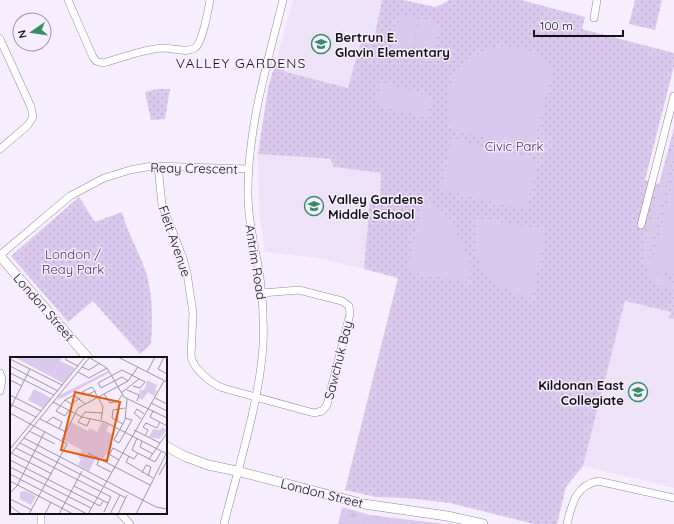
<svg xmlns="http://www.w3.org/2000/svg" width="674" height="524" viewBox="0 0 674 524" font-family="Quicksand,sans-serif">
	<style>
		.built { fill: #eee2f9 }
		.grass { fill: url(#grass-tufts) }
		.park { fill: url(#park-dots) }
		.garden { fill: #dbc9ed }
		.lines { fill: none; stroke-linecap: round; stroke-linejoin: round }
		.minor-casing { stroke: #918a98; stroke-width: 8 }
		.tertiary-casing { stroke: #918a98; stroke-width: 10 }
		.minor { stroke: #fff; stroke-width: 7 }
		.tertiary { stroke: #fff; stroke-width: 9 }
		.labels { text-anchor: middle; stroke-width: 3; stroke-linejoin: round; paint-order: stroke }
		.poi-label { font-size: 13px; font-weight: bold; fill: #141217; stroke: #f6eefe; text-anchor: start }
		.park-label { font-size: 13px; fill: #4a3060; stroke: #f6eefe }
		.street-label { font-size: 13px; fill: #141217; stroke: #f6eefe }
		.neighbourhood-label { font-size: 14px; letter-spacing: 1px; fill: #141217; stroke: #f6eefe }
		.inset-road { fill: none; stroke: #9c96a2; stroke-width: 1 }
		.view { fill: #e8590c; fill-opacity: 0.15; stroke: #e8590c; stroke-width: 2 }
		.inset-edge { fill: none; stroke: #141217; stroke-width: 2 }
	</style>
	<defs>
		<pattern id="grass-tufts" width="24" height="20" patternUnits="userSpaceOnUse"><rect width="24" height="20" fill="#dbc9ed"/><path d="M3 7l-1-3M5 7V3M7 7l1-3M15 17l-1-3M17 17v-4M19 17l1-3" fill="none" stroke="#bbacca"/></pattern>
		<pattern id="park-dots" width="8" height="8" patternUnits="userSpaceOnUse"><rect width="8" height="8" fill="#dbc9ed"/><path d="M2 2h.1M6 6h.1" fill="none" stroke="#bbacca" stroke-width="1.8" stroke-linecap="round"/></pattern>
	</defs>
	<rect width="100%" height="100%" fill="#f6eefe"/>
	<g class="built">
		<polygon points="293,0 382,0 373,45 359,47 348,88 286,72 276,61"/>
		<polygon points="258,154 330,160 334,167 381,173 380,199 370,198 364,269 319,258 265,252 259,213"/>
		<polygon points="625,301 671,312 670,318 674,319 674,488 583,466"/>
	</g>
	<polygon class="grass" points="342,507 370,515 444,524 338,524"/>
	<g class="park">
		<polygon points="382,0 403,0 436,7 450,0 521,0 585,17 582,29 674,53 674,66 645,180 659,184 674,128 674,319 669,318 671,312 625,301 583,466 566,487 557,524 534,524 450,503 406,498 376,497 345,490 398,278 364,269 370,198 380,198 381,173 334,167 330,159 258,154 268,88 276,61 286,72 348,88 359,47 362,42 373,44"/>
		<polygon points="635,0 662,0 655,30 629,24"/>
		<polygon points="157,89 170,89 165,119 151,120 145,92"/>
		<path d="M79 197 95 222 122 212C127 231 137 248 144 267 153 291 153 319 151 344L140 354 93 301 68 322 11 256Z"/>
	</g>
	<g class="garden">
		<polygon points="400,15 418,19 410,57 392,53"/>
		<polygon points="420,19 440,23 432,62 412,58"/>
		<path d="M499 46C522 45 538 52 553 69L534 146 529 149 452 129C437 89 458 55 499 46Z"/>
		<polygon points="381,83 432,96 427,118 375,105"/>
		<polygon points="452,139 539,160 526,210 441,189"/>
		<path d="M674 150V159L671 164 649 253C651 268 659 280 674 283V290C651 287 643 266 644 246L664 167Z"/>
		<polygon points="674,175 674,274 655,269 652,262"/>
		<polygon points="423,201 439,208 453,222 470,264 469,282 409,272 408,269"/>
		<path d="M477 218 543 230 545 233 532 298C483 286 473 270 476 219Z"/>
	</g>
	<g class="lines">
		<g class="minor-casing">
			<g id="minor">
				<path d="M68 0 93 57 96 61 103 63C122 58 143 49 163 48 172 48 189 54 196 47 203 40 208 11 210 0"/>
				<polyline points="594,18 597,0"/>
				<polyline points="0,39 31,107 33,117 28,125 0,149"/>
				<path d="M158 166 162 205 183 258 187 273 193 313 191 356C193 369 212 384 223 388L314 413 322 411 327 405 350 314 349 306 342 301 299 290 262 293"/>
				<polyline points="641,225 674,96"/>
				<polyline points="0,255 70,196 104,178 130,170 152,166 248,169"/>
				<polyline points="0,373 2,379 0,391"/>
				<polyline points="120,513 130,524"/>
				<polyline points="41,524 41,513"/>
				<path d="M224 524C238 468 259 404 263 346 264 323 263 300 260 277 256 250 248 224 248 196 247 129 267 65 283 0"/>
				<path d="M567 524C572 504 575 486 598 481L674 498"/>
			</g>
		</g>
		<g class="tertiary-casing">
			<g id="tertiary">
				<polyline points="0,256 88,358"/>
				<polyline points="166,446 184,456 208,465 237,471 364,504 447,516 483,524"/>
			</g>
		</g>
		<use href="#minor" class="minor"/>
		<use href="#tertiary" class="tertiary"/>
	</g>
	<defs>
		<g id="school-ring" transform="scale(1)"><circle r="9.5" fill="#f6eefe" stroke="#378e62" stroke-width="1.5"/><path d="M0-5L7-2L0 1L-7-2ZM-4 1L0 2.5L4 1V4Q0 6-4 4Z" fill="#378e62"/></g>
	</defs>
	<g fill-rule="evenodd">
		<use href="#school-ring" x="321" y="44"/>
		<use href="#school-ring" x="314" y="206"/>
		<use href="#school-ring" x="638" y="392"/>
	</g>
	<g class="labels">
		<g class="poi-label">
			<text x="335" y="42">Bertrun E.<tspan x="335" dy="15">Glavin Elementary</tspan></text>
			<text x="328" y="204">Valley Gardens<tspan x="328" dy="15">Middle School</tspan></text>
			<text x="624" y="390" text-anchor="end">Kildonan East<tspan x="624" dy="15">Collegiate</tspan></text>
		</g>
		<g class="park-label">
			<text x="514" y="151">Civic Park</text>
			<text x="73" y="259">London /<tspan x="73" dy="15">Reay Park</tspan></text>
		</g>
		<g class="street-label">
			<text transform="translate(194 168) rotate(1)" y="5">Reay Crescent</text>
			<text transform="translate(175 241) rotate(71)" y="5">Flett Avenue</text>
			<text transform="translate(256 262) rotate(81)" y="5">Antrim Road</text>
			<text transform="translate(44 307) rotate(49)" y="5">London Street</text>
			<text transform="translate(338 360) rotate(-76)" y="5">Sawchuk Bay</text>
			<text transform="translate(322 493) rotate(14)" y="5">London Street</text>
		</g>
		<g class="neighbourhood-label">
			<text x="241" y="68">VALLEY GARDENS</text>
		</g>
	</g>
	<g transform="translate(10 357)">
		<rect width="157" height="157" fill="#f6eefe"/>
		<path d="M4 0H52L42 20ZM98 14 99 16 46 44 50 38Z" fill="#dbc9ed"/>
		<path d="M50 4 65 11 53 26 42 20ZM137 23 147 28 145 33 147 34 144 39 138 35 132 43 129 41 130 31 132 34 135 31ZM24 32 41 41 33 51 18 43ZM61 65 78 74 80 71 87 75 92 65 99 68 96 74 103 78 101 83 103 91 101 89 92 103 86 101 79 114 68 108 71 102 68 100 72 93 53 83ZM152 70 157 73 149 82 139 80 143 72 150 73Z" fill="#dbc9ed"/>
		<path d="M16 134 26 139 21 148 10 142V135Z" fill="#dbc9ed"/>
		<path class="inset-road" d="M56 0V3L68 9M108 0 157 25M154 0 148 12 157 17M80 1 97 11 114 40 157 61M0 2 52 28M0 9 48 34M72 10 79 13 90 6M68 15 79 21 97 11M137 15 145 0M0 16 44 38M0 23 12 29M118 24 112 20 91 31 88 26 112 13 135 25 130 31 123 29M117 33 129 38 127 44M85 34 77 38 72 35 82 30 85 34 86 37 88 40 93 50 91 63M111 36 129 22M94 37 100 46 108 44 112 38M0 38 31 54M145 41 157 47M55 43 61 47 70 41M43 45 72 60 95 65 157 97M141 46 157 54M0 47 26 60M0 52 20 12M59 53 55 59 46 54 55 43 64 38 75 47M143 54 140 60 157 69M0 56 57 87 19 157M115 61 122 63 109 86 104 83 115 63 117 42M30 62 56 75M80 62 77 69 68 65 75 55 93 56M131 62 124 56 127 52 134 57M107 64 109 51M37 65 43 60 52 65 49 72M113 67 102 61 103 53 115 51M124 73 150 86M19 74 45 87M135 79 138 73 133 70 136 66 147 71 150 65M14 81 146 150 157 152M127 81 122 93 145 105 151 95M52 83 68 51 118 24 128 10M132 84 130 90 143 97M10 86 116 141M6 91 101 140 94 155M0 92 75 0M1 96 42 117M78 96 140 128M97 96 109 103M0 98 80 0M99 98 103 91 124 102 128 96M119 99 116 105 143 121M89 102 87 108 101 115M139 102 157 76M0 103 90 149 93 144M0 110 81 151M132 116 136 108 141 110 138 119M0 117 77 157M149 118 157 104M0 124 63 157M64 129 98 146M0 136 7 129 35 74M0 142 22 153M0 149 11 157M35 157 41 145M49 157 72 114M78 157 154 24M100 157 110 138M108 157 117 138M126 157 156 97"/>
		<path class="view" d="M65 35 110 45 97 104 51 93Z"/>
		<rect width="157" height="157" class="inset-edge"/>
	</g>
	<g transform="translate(32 32) rotate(257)"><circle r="19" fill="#f6eefe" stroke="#9c96a2"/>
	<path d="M0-3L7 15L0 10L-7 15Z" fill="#378e62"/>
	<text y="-6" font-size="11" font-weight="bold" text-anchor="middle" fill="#141217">N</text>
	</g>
	<path d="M534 30v6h89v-6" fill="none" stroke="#141217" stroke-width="2"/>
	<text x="540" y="30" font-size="12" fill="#141217" stroke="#f6eefe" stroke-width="3" paint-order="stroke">100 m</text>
</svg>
